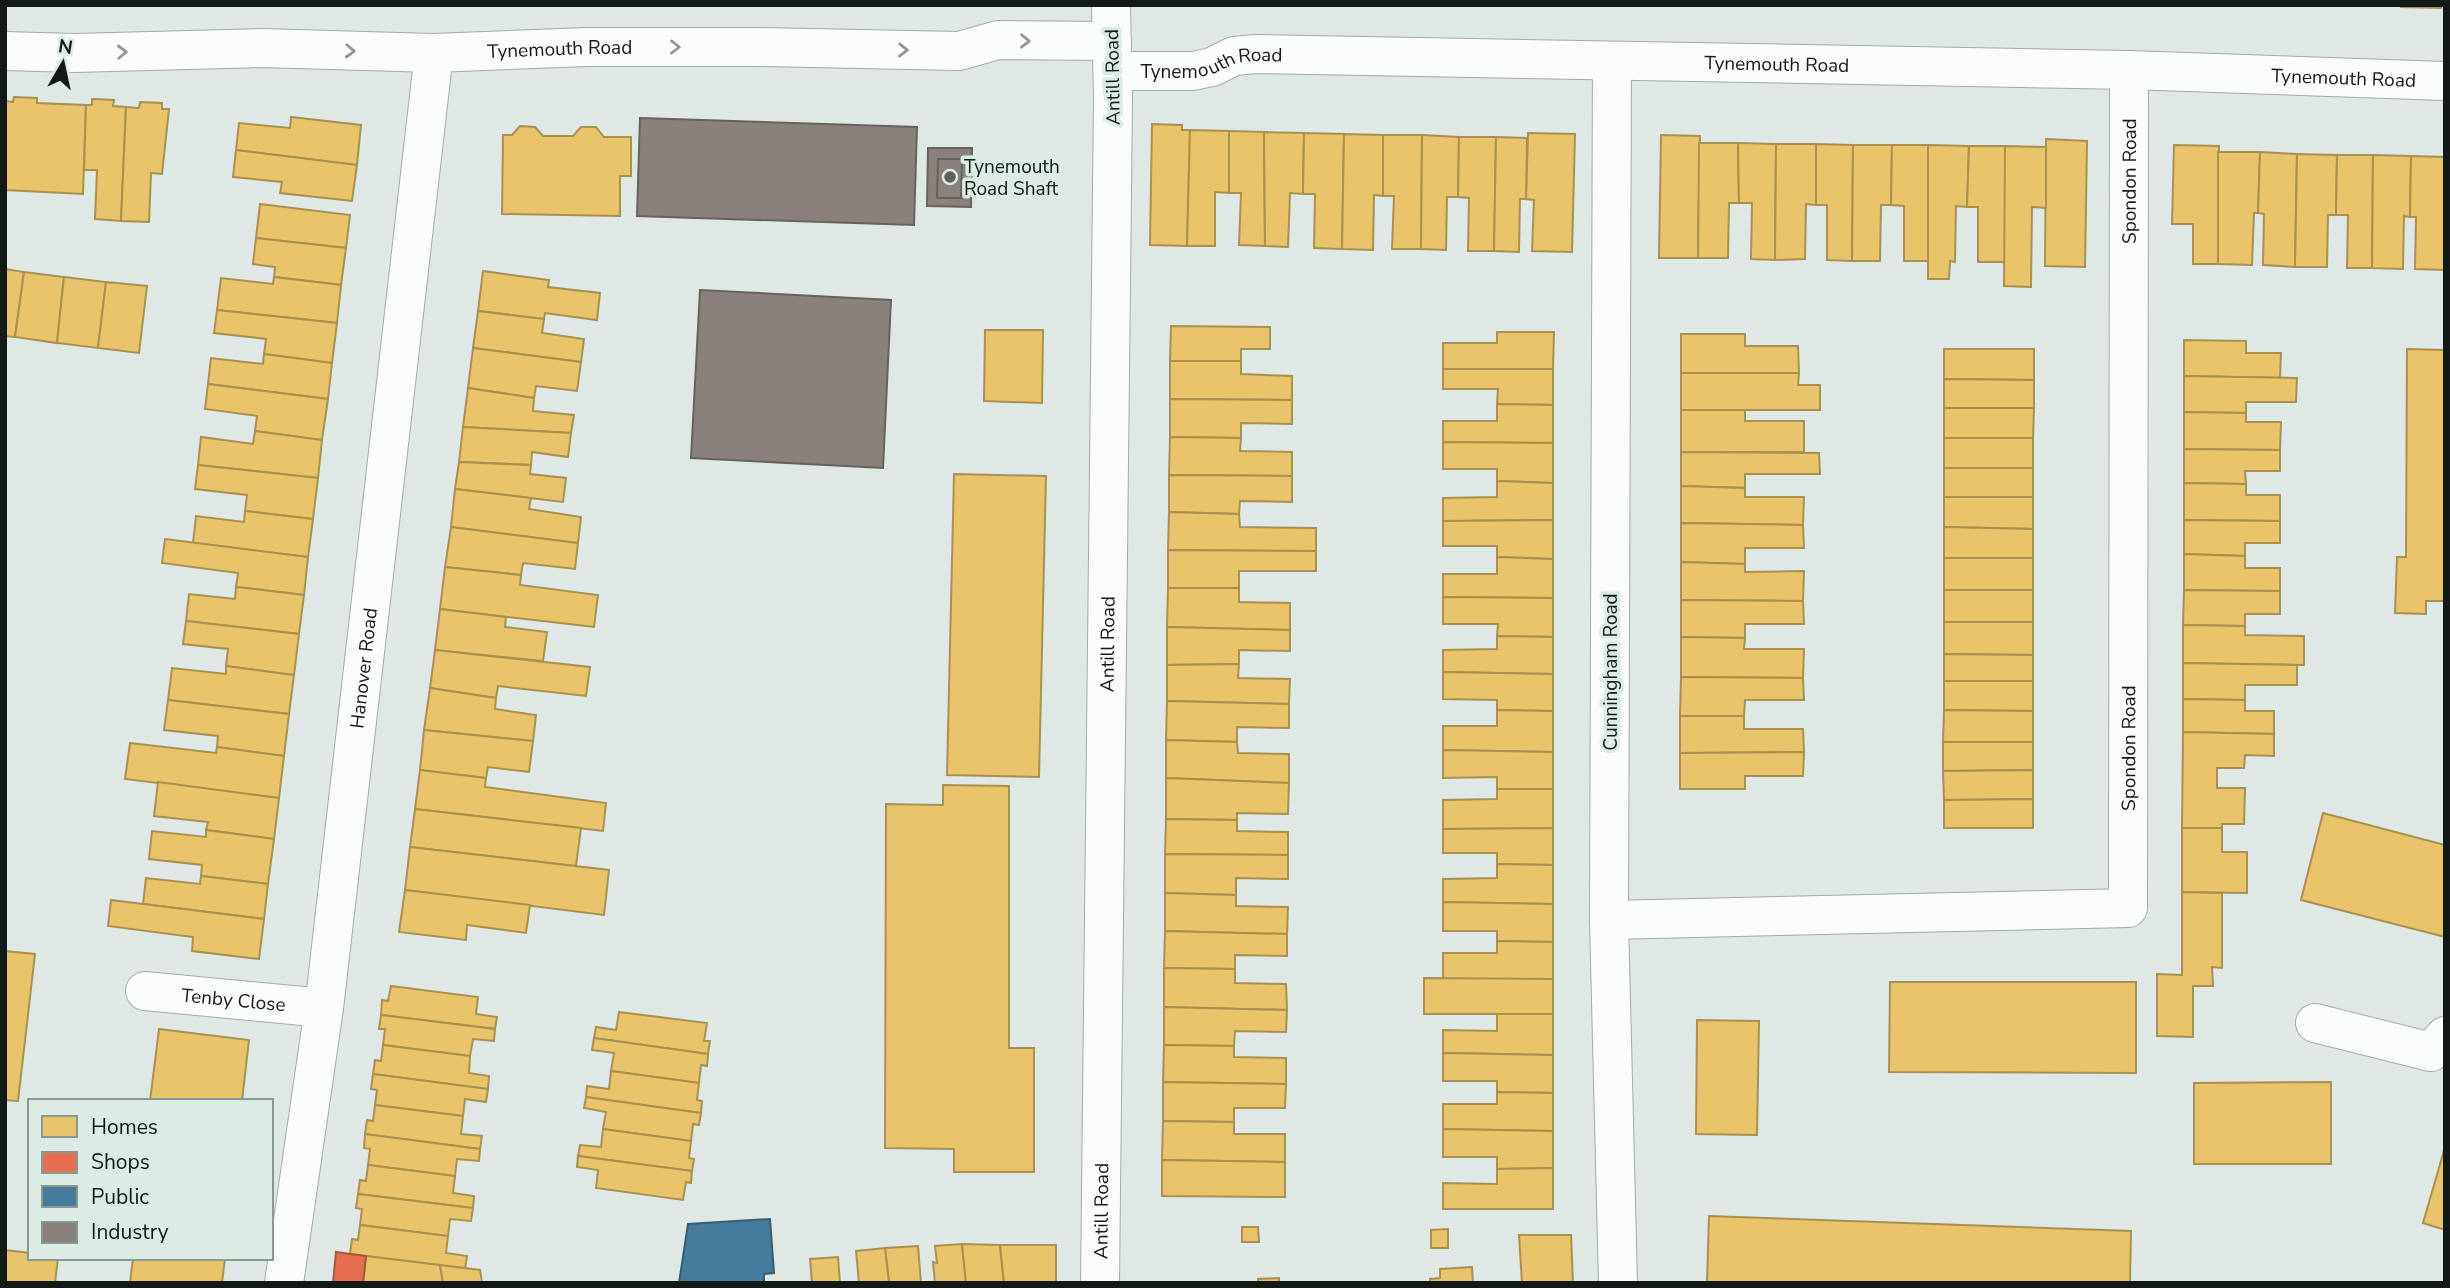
<svg xmlns="http://www.w3.org/2000/svg" width="2450" height="1288" viewBox="0 0 2450 1288" font-family="'Nunito Sans',sans-serif">
	<style>
		.homes { fill: #e9c46a; stroke: #a99151; stroke-width: 2 }
		.shops { fill: #e76f51; stroke: #a7553f; stroke-width: 2 }
		.public { fill: #457b9d; stroke: #365e74; stroke-width: 2 }
		.industry { fill: #8a817c; stroke: #66625d; stroke-width: 2 }
		.lines { fill: none; stroke-linecap: round; stroke-linejoin: round }
		.minor-casing { stroke: #a4aba8; stroke-width: 40 }
		.minor { stroke: #fafcfb; stroke-width: 38 }
		.oneway { stroke: #929694 }
		.poi-dot { fill: #5a615e; stroke: #dbece4; stroke-width: 2.5 }
		.labels { text-anchor: middle; stroke-width: 7; stroke-linejoin: round; paint-order: stroke }
		.street-label { font-size: 19px; fill: #131916; stroke: #dbece4 }
		.poi-label { font-size: 19px; fill: #131916; stroke: #dbece4; text-anchor: start }
	</style>
	<rect width="100%" height="100%" fill="#dfe8e4"/>
	<g class="homes">
		<polygon points="2401,5 2441,5 2441,8 2401,7"/>
		<polygon points="14,97 37,98 37,103 86,105 83,194 5,190 5,101 13,102"/>
		<polygon points="92,99 114,100 113,106 126,107 121,221 95,219 97,170 84,170 86,105 92,105"/>
		<polygon points="140,102 162,103 162,109 169,109 162,174 151,173 149,222 121,221 126,107 139,108"/>
		<polygon points="291,117 361,125 357,165 236,150 239,123 290,128"/>
		<polygon points="1152,124 1182,125 1182,130 1190,130 1187,246 1150,245"/>
		<polygon points="520,126 535,127 543,136 573,136 581,127 596,127 604,137 631,137 631,176 620,176 620,216 502,214 503,135 512,135"/>
		<polygon points="1190,130 1229,131 1229,193 1215,192 1215,246 1187,246"/>
		<polygon points="1229,131 1264,132 1265,246 1239,245 1241,193 1229,193"/>
		<polygon points="1264,132 1304,133 1303,194 1290,193 1288,247 1265,246"/>
		<polygon points="1304,133 1344,134 1342,249 1314,248 1315,194 1303,194"/>
		<polygon points="1528,133 1575,134 1572,252 1532,251 1534,200 1526,199"/>
		<polygon points="1344,134 1383,135 1383,196 1374,195 1373,250 1342,249"/>
		<polygon points="1383,135 1422,135 1421,249 1392,249 1394,196 1383,196"/>
		<polygon points="1422,135 1459,137 1458,197 1447,197 1446,250 1421,249"/>
		<polygon points="1661,135 1700,136 1698,258 1659,258"/>
		<polygon points="1459,137 1496,137 1494,251 1468,251 1469,198 1458,197"/>
		<polygon points="1496,137 1527,138 1526,199 1520,199 1519,252 1494,251"/>
		<polygon points="2046,139 2087,141 2085,267 2045,266"/>
		<polygon points="1699,143 1738,143 1739,203 1729,203 1728,258 1698,258"/>
		<polygon points="1738,143 1776,144 1775,260 1751,259 1752,203 1739,203"/>
		<polygon points="1776,144 1816,144 1816,205 1806,204 1805,259 1775,260"/>
		<polygon points="1816,144 1853,145 1852,261 1827,260 1827,205 1816,205"/>
		<polygon points="1853,145 1892,145 1891,205 1881,205 1880,261 1852,261"/>
		<polygon points="1892,145 1928,145 1928,261 1904,261 1904,206 1891,205"/>
		<polygon points="1928,145 1969,146 1967,207 1956,206 1955,262 1950,261 1949,279 1928,279"/>
		<polygon points="2174,145 2219,146 2218,264 2193,264 2193,224 2172,224"/>
		<polygon points="1969,146 2005,146 2005,262 1978,262 1978,207 1967,207"/>
		<polygon points="2005,146 2046,147 2046,208 2032,207 2031,287 2004,286"/>
		<polygon points="236,150 357,165 352,201 280,193 282,182 233,177"/>
		<polygon points="2218,152 2260,152 2258,213 2254,213 2252,265 2218,264"/>
		<polygon points="2260,152 2297,154 2295,267 2263,265 2264,214 2258,213"/>
		<polygon points="2297,154 2337,155 2336,215 2328,215 2327,267 2295,267"/>
		<polygon points="2337,155 2373,155 2372,268 2347,268 2348,215 2336,215"/>
		<polygon points="2373,155 2411,156 2410,217 2404,216 2403,269 2372,268"/>
		<polygon points="2411,156 2445,157 2445,270 2415,269 2416,217 2410,217"/>
		<polygon points="260,204 350,215 346,248 256,238"/>
		<polygon points="256,238 346,248 341,285 274,277 275,267 253,264"/>
		<polygon points="5,269 24,272 15,337 5,336"/>
		<polygon points="483,271 549,280 548,287 600,293 597,320 545,313 544,319 478,311"/>
		<polygon points="24,272 64,277 57,343 15,337"/>
		<polygon points="64,277 106,282 98,348 57,343"/>
		<polygon points="274,277 341,285 337,323 217,310 221,278 273,284"/>
		<polygon points="106,282 147,286 139,353 98,348"/>
		<polygon points="217,310 337,323 332,363 264,354 266,339 214,333"/>
		<polygon points="478,311 544,319 542,333 584,339 581,362 473,348"/>
		<polygon points="1171,326 1270,327 1270,349 1241,349 1241,361 1170,361"/>
		<polygon points="985,330 1043,330 1042,403 984,401"/>
		<polygon points="1497,332 1554,332 1553,369 1443,369 1443,343 1497,343"/>
		<polygon points="1681,334 1745,334 1745,346 1798,346 1799,373 1681,373"/>
		<polygon points="2184,340 2246,341 2246,353 2281,353 2280,378 2184,376"/>
		<polygon points="473,348 581,362 577,391 536,386 534,398 468,388"/>
		<polygon points="1944,349 2034,349 2034,380 1944,379"/>
		<polygon points="2407,349 2445,350 2445,601 2426,601 2426,614 2395,613 2397,557 2406,557"/>
		<polygon points="264,354 332,363 328,399 208,384 211,358 263,364"/>
		<polygon points="1170,361 1241,361 1241,374 1292,376 1292,400 1170,399"/>
		<polygon points="1443,369 1553,369 1553,405 1497,404 1498,389 1443,389"/>
		<polygon points="1681,373 1799,373 1798,385 1820,385 1820,410 1681,410"/>
		<polygon points="2184,376 2297,378 2296,402 2246,402 2246,413 2184,412"/>
		<polygon points="1944,379 2034,380 2034,408 1944,408"/>
		<polygon points="208,384 328,399 322,440 255,431 257,416 205,409"/>
		<polygon points="468,388 534,398 533,411 574,415 571,433 463,427"/>
		<polygon points="1170,399 1292,400 1292,424 1241,423 1241,438 1170,437"/>
		<polygon points="1497,404 1553,405 1553,443 1443,442 1443,421 1497,421"/>
		<polygon points="1944,408 2034,408 2033,438 1944,438"/>
		<polygon points="1681,410 1745,410 1745,421 1804,421 1804,452 1681,452"/>
		<polygon points="2184,412 2246,413 2246,422 2281,422 2280,450 2184,449"/>
		<polygon points="463,427 571,433 568,457 532,452 531,465 459,462"/>
		<polygon points="255,431 322,440 318,478 198,465 201,437 253,444"/>
		<polygon points="1170,437 1241,438 1240,451 1292,452 1292,476 1169,475"/>
		<rect x="1944" y="438" width="89" height="30"/>
		<polygon points="1443,442 1553,443 1553,483 1497,481 1497,469 1443,469"/>
		<polygon points="2184,449 2280,450 2280,471 2245,471 2246,484 2184,483"/>
		<polygon points="1681,452 1819,453 1820,474 1745,474 1745,488 1681,486"/>
		<polygon points="459,462 531,465 530,474 566,478 563,502 455,489"/>
		<polygon points="198,465 318,478 313,519 245,511 247,495 195,489"/>
		<rect x="1944" y="468" width="89" height="29"/>
		<polygon points="954,474 1046,476 1039,777 947,775"/>
		<polygon points="1169,475 1292,476 1292,502 1240,501 1239,514 1169,512"/>
		<polygon points="1497,481 1553,483 1553,520 1443,521 1443,498 1497,497"/>
		<polygon points="2184,483 2246,484 2246,495 2280,495 2280,521 2184,520"/>
		<polygon points="1681,486 1745,488 1745,497 1804,497 1803,525 1681,523"/>
		<polygon points="455,489 531,498 529,509 581,517 578,543 451,527"/>
		<polygon points="1944,497 2033,497 2033,529 1944,527"/>
		<polygon points="245,511 313,519 308,557 193,543 196,516 244,522"/>
		<polygon points="1169,512 1239,514 1240,527 1316,528 1316,551 1168,550"/>
		<polygon points="1553,520 1553,559 1497,557 1497,546 1443,546 1443,521"/>
		<polygon points="2184,520 2280,521 2280,543 2245,543 2245,556 2184,554"/>
		<polygon points="1681,523 1803,525 1804,548 1745,548 1745,564 1681,562"/>
		<polygon points="451,527 578,543 575,569 523,563 521,575 445,567"/>
		<polygon points="1944,527 2033,529 2033,558 1944,558"/>
		<polygon points="165,539 308,557 304,595 236,587 238,573 162,563"/>
		<polygon points="1168,550 1316,551 1316,571 1239,571 1239,588 1168,588"/>
		<polygon points="2184,554 2245,556 2245,568 2280,568 2280,591 2184,590"/>
		<polygon points="1497,557 1553,559 1553,598 1443,597 1443,574 1497,574"/>
		<rect x="1944" y="558" width="89" height="32"/>
		<polygon points="1681,562 1745,564 1745,572 1804,571 1803,601 1681,600"/>
		<polygon points="445,567 521,575 520,585 598,595 594,627 440,609"/>
		<polygon points="236,587 304,595 299,634 186,621 189,594 235,599"/>
		<polygon points="1168,588 1239,588 1239,602 1290,603 1290,630 1167,627"/>
		<rect x="1944" y="590" width="89" height="32"/>
		<polygon points="2184,590 2280,591 2280,614 2245,614 2245,626 2183,625"/>
		<polygon points="1443,597 1553,598 1553,637 1497,636 1498,624 1443,624"/>
		<polygon points="1681,600 1803,601 1804,624 1745,624 1745,638 1681,637"/>
		<polygon points="440,609 506,617 505,627 547,632 543,661 435,650"/>
		<polygon points="186,621 299,634 294,675 226,666 228,649 183,644"/>
		<polygon points="1944,622 2033,622 2033,655 1944,654"/>
		<polygon points="2183,625 2245,626 2245,635 2304,636 2304,665 2183,663"/>
		<polygon points="1167,627 1290,630 1290,651 1239,650 1239,664 1167,665"/>
		<polygon points="1497,636 1553,637 1553,674 1443,672 1443,650 1497,649"/>
		<polygon points="1681,637 1745,638 1744,649 1804,649 1803,678 1681,677"/>
		<polygon points="435,650 590,667 586,696 498,686 496,698 430,688"/>
		<polygon points="1944,654 2033,655 2033,681 1944,681"/>
		<polygon points="2183,663 2297,665 2297,685 2245,685 2245,700 2183,699"/>
		<polygon points="1239,664 1238,678 1290,679 1289,704 1167,701 1167,665"/>
		<polygon points="226,666 294,675 289,714 168,700 172,668 226,674"/>
		<polygon points="1443,672 1553,674 1553,711 1497,710 1497,700 1443,699"/>
		<polygon points="1681,677 1803,678 1804,700 1745,700 1744,716 1680,716"/>
		<polygon points="1944,681 2033,681 2033,711 1944,710"/>
		<polygon points="430,688 496,698 495,709 536,715 533,741 424,730"/>
		<polygon points="2183,699 2245,700 2245,711 2274,711 2274,734 2183,732"/>
		<polygon points="168,700 289,714 284,756 217,747 218,736 164,730"/>
		<polygon points="1167,701 1289,704 1289,728 1237,727 1237,742 1166,740"/>
		<polygon points="1497,710 1553,711 1553,752 1443,750 1443,726 1497,726"/>
		<polygon points="1944,710 2033,711 2033,742 1943,742"/>
		<polygon points="1680,716 1744,716 1744,729 1803,729 1804,752 1680,753"/>
		<polygon points="424,730 533,741 529,772 488,767 486,778 420,770"/>
		<polygon points="2183,732 2274,734 2274,756 2245,755 2244,768 2217,768 2217,788 2245,788 2244,824 2222,824 2222,828 2182,828"/>
		<polygon points="1166,740 1237,742 1238,753 1289,754 1289,783 1166,778"/>
		<polygon points="1943,742 2033,742 2033,770 1943,771"/>
		<polygon points="130,743 216,753 217,747 284,756 279,798 125,779"/>
		<polygon points="1443,750 1553,752 1553,789 1497,789 1497,777 1443,778"/>
		<polygon points="1804,752 1803,776 1745,776 1745,789 1680,789 1680,753"/>
		<polygon points="420,770 486,778 485,787 606,803 603,831 415,809"/>
		<polygon points="2033,770 2033,799 1944,800 1943,771"/>
		<polygon points="1166,778 1289,783 1288,814 1237,813 1237,820 1166,819"/>
		<polygon points="158,782 279,798 274,839 206,830 208,822 154,816"/>
		<polygon points="943,785 1009,786 1009,1048 1034,1048 1034,1172 954,1172 954,1149 885,1148 886,804 943,805"/>
		<polygon points="1497,789 1553,789 1553,828 1443,829 1443,800 1497,799"/>
		<polygon points="2033,799 2033,828 1944,828 1944,800"/>
		<polygon points="415,809 581,828 576,866 410,847"/>
		<polygon points="2323,813 2445,845 2445,937 2301,900"/>
		<polygon points="1166,819 1237,820 1237,831 1288,832 1288,855 1165,854"/>
		<polygon points="1553,828 1553,865 1497,864 1497,853 1443,853 1443,829"/>
		<polygon points="2182,828 2222,828 2222,852 2247,852 2247,893 2182,892"/>
		<polygon points="206,830 274,839 268,884 201,876 202,865 149,859 152,831 206,837"/>
		<polygon points="410,847 609,870 604,915 405,890"/>
		<polygon points="1165,854 1288,855 1288,879 1236,878 1236,895 1165,893"/>
		<polygon points="1497,864 1553,865 1553,904 1443,902 1443,879 1497,878"/>
		<polygon points="201,876 268,884 264,919 143,904 146,878 200,884"/>
		<polygon points="405,890 530,905 526,933 467,925 466,940 399,932"/>
		<polygon points="2182,892 2222,893 2222,968 2212,967 2213,986 2193,986 2193,1037 2157,1036 2157,974 2182,975"/>
		<polygon points="1165,893 1236,895 1236,906 1288,907 1287,934 1165,931"/>
		<polygon points="111,900 264,919 259,959 192,951 193,937 108,926"/>
		<polygon points="1443,902 1553,904 1553,942 1497,941 1497,931 1443,931"/>
		<polygon points="1165,931 1287,934 1287,956 1235,955 1235,969 1164,968"/>
		<polygon points="1497,941 1553,942 1553,979 1443,979 1443,953 1497,953"/>
		<polygon points="5,951 35,954 18,1101 5,1100"/>
		<polygon points="1164,968 1235,969 1235,983 1286,984 1287,1010 1164,1007"/>
		<polygon points="1424,978 1553,979 1553,1014 1424,1014"/>
		<polygon points="1890,982 2136,982 2136,1073 1889,1072"/>
		<polygon points="391,986 478,997 476,1014 497,1017 495,1029 381,1015 382,1000 388,1001"/>
		<polygon points="1164,1007 1287,1010 1286,1032 1235,1031 1234,1046 1164,1045"/>
		<polygon points="619,1012 707,1023 704,1041 710,1041 708,1054 594,1038 596,1027 616,1030"/>
		<polygon points="1497,1014 1553,1014 1553,1055 1443,1053 1443,1030 1497,1031"/>
		<polygon points="381,1015 495,1029 494,1041 473,1039 470,1056 383,1045 385,1029 379,1029"/>
		<polygon points="1697,1020 1759,1021 1757,1135 1696,1134"/>
		<polygon points="159,1029 249,1040 242,1101 150,1101"/>
		<polygon points="594,1038 708,1054 707,1066 701,1065 699,1083 611,1071 614,1053 592,1050"/>
		<polygon points="383,1045 470,1056 469,1073 489,1076 488,1089 373,1074 375,1060 381,1061"/>
		<polygon points="1164,1045 1234,1046 1234,1057 1286,1058 1286,1084 1163,1082"/>
		<polygon points="1443,1053 1553,1055 1553,1093 1497,1092 1497,1081 1443,1081"/>
		<polygon points="611,1071 699,1083 697,1100 702,1101 701,1113 586,1097 587,1086 609,1089"/>
		<polygon points="373,1074 488,1089 486,1102 465,1099 463,1116 375,1105 377,1090 371,1089"/>
		<polygon points="1163,1082 1286,1084 1285,1108 1234,1108 1234,1122 1163,1121"/>
		<polygon points="2331,1082 2331,1164 2194,1164 2194,1083"/>
		<polygon points="1497,1092 1553,1093 1553,1131 1443,1129 1443,1104 1497,1104"/>
		<polygon points="586,1097 701,1113 699,1125 693,1124 691,1141 603,1129 606,1112 584,1108"/>
		<polygon points="375,1105 463,1116 461,1134 482,1136 480,1149 365,1134 367,1120 373,1121"/>
		<polygon points="1163,1121 1234,1122 1234,1134 1285,1134 1285,1162 1162,1160"/>
		<polygon points="603,1129 691,1141 689,1158 694,1159 692,1171 578,1156 580,1145 601,1147"/>
		<polygon points="1443,1129 1553,1131 1553,1168 1497,1169 1497,1157 1443,1157"/>
		<polygon points="365,1134 480,1149 479,1161 457,1159 455,1176 368,1165 370,1149 364,1148"/>
		<polygon points="2445,1147 2445,1230 2423,1223"/>
		<polygon points="578,1156 692,1171 691,1183 686,1182 683,1200 596,1188 598,1170 577,1167"/>
		<polygon points="1162,1160 1285,1162 1285,1197 1162,1196"/>
		<polygon points="368,1165 455,1176 453,1193 474,1196 473,1208 358,1194 360,1180 366,1181"/>
		<polygon points="1553,1168 1553,1209 1443,1209 1443,1183 1497,1184 1497,1169"/>
		<polygon points="358,1194 473,1208 471,1221 450,1219 448,1236 360,1225 362,1209 356,1208"/>
		<polygon points="1709,1216 2131,1231 2130,1283 1707,1283"/>
		<polygon points="360,1225 448,1236 446,1253 467,1256 465,1269 350,1254 352,1239 358,1240"/>
		<polygon points="1242,1227 1258,1227 1259,1242 1242,1242"/>
		<polygon points="1448,1229 1448,1248 1431,1248 1431,1230"/>
		<polygon points="1519,1235 1571,1235 1573,1283 1522,1283"/>
		<polygon points="962,1244 966,1283 935,1283 933,1262 937,1263 935,1246"/>
		<polygon points="962,1244 1000,1245 1004,1283 966,1283"/>
		<polygon points="1000,1245 1056,1245 1056,1283 1004,1283"/>
		<polygon points="918,1246 921,1283 889,1283 885,1248"/>
		<polygon points="885,1248 889,1283 859,1283 856,1251"/>
		<polygon points="5,1250 30,1253 30,1258 58,1258 55,1283 5,1283"/>
		<polygon points="366,1256 440,1265 443,1283 363,1283"/>
		<polygon points="838,1257 840,1283 812,1283 810,1259"/>
		<polygon points="133,1258 225,1258 222,1283 130,1283"/>
		<polygon points="440,1265 480,1270 482,1283 443,1283"/>
		<polygon points="1472,1267 1473,1283 1430,1283 1430,1279 1440,1278 1440,1269"/>
		<polygon points="1279,1278 1279,1283 1258,1283 1258,1279"/>
	</g>
	<polygon class="shops" points="336,1252 366,1256 363,1283 333,1283"/>
	<polygon class="public" points="770,1219 774,1273 764,1274 764,1283 679,1283 688,1224"/>
	<g class="industry">
		<polygon points="640,118 917,127 914,225 637,216"/>
		<polygon points="928,148 972,148 971,207 927,206"/>
		<polygon points="938,159 962,159 961,198 937,198"/>
		<polygon points="700,290 891,300 883,468 691,458"/>
	</g>
	<g class="lines">
		<g class="minor-casing">
			<g id="minor">
				<path id="s1" d="M5 51 74 53 261 48 434 53 587 47H756L959 51 998 40 1112 41"/>
				<polyline points="1612,61 1609,920 1618,1283"/>
				<path id="s2" d="M1113 71H1193L1212 67 1234 56 1256 54 2129 70 2445 81"/>
				<path id="s3" d="M1609 920 2128 908 2129 70"/>
				<path id="s4" d="M145 991 324 1008"/>
				<polyline points="2315,1023 2431,1052 2445,1036"/>
				<path id="s5" d="M284 1283 324 1008 434 53"/>
				<path id="s6" d="M1100 1283 1113 99 1111 5"/>
			</g>
		</g>
		<use href="#minor" class="minor"/>
	</g>
	<defs><path id="oneway-chevron" d="M-2-3.5L2.5 0L-2 3.5" fill="none" stroke-width="1.6" stroke-linecap="round" stroke-linejoin="round" transform="scale(1.75)"/></defs>
	<g class="oneway">
		<use href="#oneway-chevron" transform="translate(1025 41) rotate(1)"/>
		<use href="#oneway-chevron" transform="translate(675 47)"/>
		<use href="#oneway-chevron" transform="translate(903 50) rotate(1)"/>
		<use href="#oneway-chevron" transform="translate(350 51) rotate(2)"/>
		<use href="#oneway-chevron" transform="translate(122 52) rotate(-2)"/>
	</g>
	<circle class="poi-dot" cx="950" cy="177" r="7"/>
	<g class="labels">
		<g class="street-label">
			<text dy="7" stroke="none"><textPath href="#s1" startOffset="555">Tynemouth Road</textPath></text>
			<text dy="7" stroke="none"><textPath href="#s2" startOffset="100">Tynemouth Road</textPath></text>
			<text dy="7" stroke="none"><textPath href="#s2" startOffset="667">Tynemouth Road</textPath></text>
			<text transform="translate(1112 77) rotate(-91)" y="7">Antill Road</text>
			<text dy="7" stroke="none"><textPath href="#s2" startOffset="1234">Tynemouth Road</textPath></text>
			<text dy="7" stroke="none"><textPath href="#s3" startOffset="1246">Spondon Road</textPath></text>
			<text dy="7" stroke="none"><textPath href="#s6" startOffset="639">Antill Road</textPath></text>
			<text dy="7" stroke="none"><textPath href="#s5" startOffset="620">Hanover Road</textPath></text>
			<text transform="translate(1610 672) rotate(-90)" y="7">Cunningham Road</text>
			<text dy="7" stroke="none"><textPath href="#s3" startOffset="679">Spondon Road</textPath></text>
			<text dy="7" stroke="none"><textPath href="#s4" startOffset="89">Tenby Close</textPath></text>
			<text dy="7" stroke="none"><textPath href="#s6" startOffset="72">Antill Road</textPath></text>
		</g>
		<g class="poi-label">
			<text x="964" y="173">Tynemouth<tspan x="964" dy="22">Road Shaft</tspan></text>
		</g>
	</g>
	<rect width="2450" height="1288" fill="none" stroke="#131916" stroke-width="14"/>
	<rect x="28" y="1099" width="245" height="161" fill="#dbece4" stroke="#8b9892" stroke-width="2"/>
	<rect x="42" y="1116" width="35" height="21" fill="#e9c46a" stroke="#8b9892" stroke-width="2"/>
	<text x="91" y="1134" font-size="21" fill="#131916">Homes</text>
	<rect x="42" y="1152" width="35" height="21" fill="#e76f51" stroke="#8b9892" stroke-width="2"/>
	<text x="91" y="1169" font-size="21" fill="#131916">Shops</text>
	<rect x="42" y="1186" width="35" height="21" fill="#457b9d" stroke="#8b9892" stroke-width="2"/>
	<text x="91" y="1204" font-size="21" fill="#131916">Public</text>
	<rect x="42" y="1222" width="35" height="21" fill="#8a817c" stroke="#8b9892" stroke-width="2"/>
	<text x="91" y="1239" font-size="21" fill="#131916">Industry</text>
	<g transform="translate(63 63) rotate(9)" stroke="#dbece4" stroke-width="5" paint-order="stroke">
	<path d="M0-5L12 26L0 18L-12 26Z" fill="#131916"/>
	<text y="-10" font-size="19" font-weight="bold" text-anchor="middle" fill="#131916">N</text>
	</g>
</svg>
